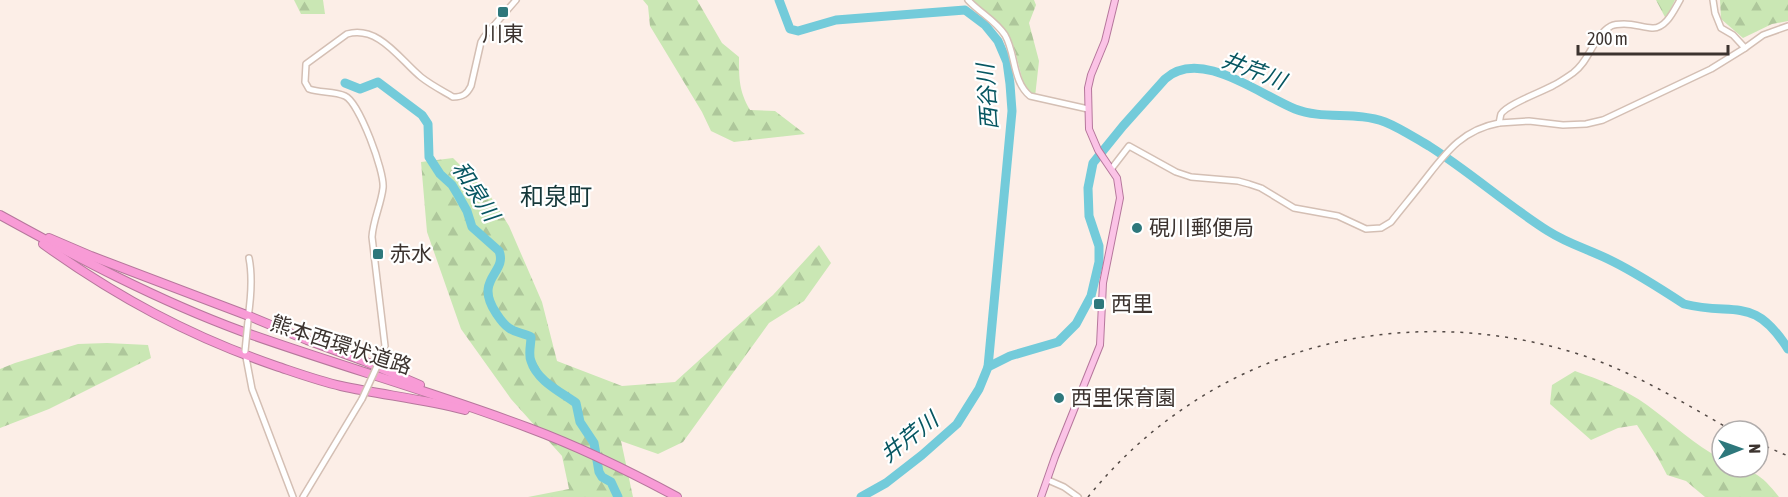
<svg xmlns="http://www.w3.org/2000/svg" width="1788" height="497" viewBox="0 0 1788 497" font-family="'Asap Condensed','Noto Sans JP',sans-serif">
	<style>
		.forest { fill: url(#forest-firs) }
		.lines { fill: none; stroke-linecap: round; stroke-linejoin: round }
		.river { stroke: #73cbda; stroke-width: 9 }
		.tertiary-casing { stroke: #d4bfb4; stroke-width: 8 }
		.primary-casing { stroke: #b6779c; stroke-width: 8 }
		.motorway-casing { stroke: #b6779c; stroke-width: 10 }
		.tertiary { stroke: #fff; stroke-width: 5 }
		.primary { stroke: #fbc3e6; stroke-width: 6 }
		.motorway { stroke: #f89bd6; stroke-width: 8 }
		.rail { stroke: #534945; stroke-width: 1.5; stroke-dasharray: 3 6; stroke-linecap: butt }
		.tertiary-bridge-casing { stroke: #d4bfb4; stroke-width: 8; stroke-linecap: butt }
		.tertiary-bridge { stroke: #fff; stroke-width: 5 }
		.poi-dot { fill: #2e787c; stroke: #fff; stroke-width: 2 }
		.labels { text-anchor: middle; stroke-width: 4.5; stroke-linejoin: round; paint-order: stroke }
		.poi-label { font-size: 21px; fill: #3c332f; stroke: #fff; text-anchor: start }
		.street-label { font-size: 21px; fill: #3c332f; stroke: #fff }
		.water-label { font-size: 22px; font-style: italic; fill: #065661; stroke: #fff }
		.quarter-label { font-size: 24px; fill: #16383a; stroke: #fff }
	</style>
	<defs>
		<pattern id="forest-firs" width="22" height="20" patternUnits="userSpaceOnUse" patternTransform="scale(1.5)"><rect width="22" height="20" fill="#cae7b4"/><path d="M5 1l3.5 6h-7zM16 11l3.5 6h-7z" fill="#aec79b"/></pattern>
	</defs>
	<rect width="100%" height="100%" fill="#fceee7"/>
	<g class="forest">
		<polygon points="294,0 323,0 325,14 301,14"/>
		<path d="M643 0H697L722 43 739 57C739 79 739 91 750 110L775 111 805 134 734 142 711 131 702 112 650 26 648 6Z"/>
		<polygon points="973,0 1034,0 1036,5 1029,23 1039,61 1035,97 1027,94 1022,78 1015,51 989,17 977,6"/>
		<polygon points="1656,0 1675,0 1666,19"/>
		<polygon points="1720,0 1788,0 1788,21 1772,24 1743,38 1721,19"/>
		<polygon points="453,158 489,194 509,226 542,302 557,361 622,386 675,382 727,335 773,295 819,245 831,263 804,301 769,323 683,442 658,454 621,441 633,497 528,497 569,489 562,456 511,399 461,329 427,232 421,162"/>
		<polygon points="107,343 148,345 151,358 49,409 0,428 0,369 15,363 78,344"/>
		<path d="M1575 371C1600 380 1625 389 1647 405 1672 423 1694 445 1722 459V467C1751 467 1761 474 1779 497H1705L1686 481 1667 475 1658 458 1637 425 1618 428 1591 440 1550 404 1552 385Z"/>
	</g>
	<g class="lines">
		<g class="river">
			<polyline points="779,0 790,29 798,31 836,20 965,10 985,25 998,41 1007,62 1010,84 1012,111 988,367"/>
			<path d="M345 83 360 89 378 82 422 115 428 124 429 157 440 174 452 185 458 195 467 211 472 227 499 251C508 273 473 278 496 313 500 319 503 324 509 328 515 333 524 333 531 337 531 345 528 354 531 361 537 381 561 392 576 403L580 422 594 443 599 472 602 477 611 482 618 497"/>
			<path d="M861 497 886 483 922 455 957 424 979 389 988 367 1010 356 1058 342 1076 324 1091 296 1099 262V246L1089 216 1088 188 1093 163 1123 126 1165 79C1200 47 1260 95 1295 109 1323 120 1356 111 1385 122 1400 128 1415 138 1429 146 1470 172 1507 205 1548 231 1570 245 1591 250 1614 262 1638 274 1661 289 1684 304 1735 317 1753 294 1788 349"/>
		</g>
		<g class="tertiary-casing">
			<g id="tertiary">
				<path d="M968 0C980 13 995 20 1005 35 1016 54 1012 81 1030 96L1088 109"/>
				<polyline points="1713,0 1715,13 1721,28 1733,35 1745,48 1763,35 1788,26"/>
				<polyline points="1499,123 1529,121 1563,125 1586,124 1603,120 1711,69 1745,48"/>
				<path d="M1112 168 1129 146 1176 172 1191 177 1238 181 1249 184 1261 188 1294 208 1338 216 1366 229 1381 228 1391 222C1402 208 1413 195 1423 182 1445 154 1461 130 1499 123 1500 120 1500 117 1501 114 1507 104 1542 92 1554 85 1560 82 1567 77 1573 73 1590 61 1593 36 1611 26 1615 24 1619 24 1624 24 1634 24 1642 27 1652 28 1666 29 1674 10 1680 0"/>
				<path d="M248 318C251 298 253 278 249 258"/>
				<polyline points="245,352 252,389 293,497"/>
				<path d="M379 362 385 346 372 237C373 220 381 205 383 188 385 172 359 102 345 96 334 91 320 93 309 89L305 82 306 64 347 34C379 25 400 60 421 77 431 85 443 91 453 97 463 97 467 94 471 86L481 42 484 37 516 0"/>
				<polyline points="1048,480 1064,487 1078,497"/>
				<polyline points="303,497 362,399"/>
			</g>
		</g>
		<g class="primary-casing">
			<polyline id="primary" points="1041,497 1055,457 1100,345 1103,283 1120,198 1117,178 1098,150 1089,129 1088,88 1091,75 1105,41 1115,0"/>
		</g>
		<g class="motorway-casing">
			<g id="motorway">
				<path d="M0 215C78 258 157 300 241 331 336 365 434 392 529 428 580 447 629 471 677 497"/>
				<polyline points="49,238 91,256 249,316 307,340 364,361 420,385"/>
				<path d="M43 244C117 297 189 336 276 366 297 373 319 381 341 386 382 395 424 399 465 410"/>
			</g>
		</g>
		<use href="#tertiary" class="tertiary"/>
		<use href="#primary" class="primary"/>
		<use href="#motorway" class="motorway"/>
		<g class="rail">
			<polyline points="1758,443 1788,456"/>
			<path d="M1088 497C1207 350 1395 298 1575 353 1631 370 1682 402 1733 431"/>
		</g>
		<g class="tertiary-bridge-casing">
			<g id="tertiary-bridge">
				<polyline points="245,351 248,321"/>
				<polyline points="362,399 379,362"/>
			</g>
		</g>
		<use href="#tertiary-bridge" class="tertiary-bridge"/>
	</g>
	<g class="poi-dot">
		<rect x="497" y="6" width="12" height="12" rx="3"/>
		<circle cx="1137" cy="228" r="6"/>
		<rect x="372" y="248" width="12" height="12" rx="3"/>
		<rect x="1093" y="298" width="12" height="12" rx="3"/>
		<circle cx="1059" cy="398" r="6"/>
	</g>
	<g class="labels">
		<g class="poi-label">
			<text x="503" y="41" text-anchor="middle">川東</text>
			<text x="1149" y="235">硯川郵便局</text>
			<text x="390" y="261">赤水</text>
			<text x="1111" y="311">西里</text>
			<text x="1071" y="405">西里保育園</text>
		</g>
		<g class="street-label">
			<text transform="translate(341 345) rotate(18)" y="7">熊本西環状道路</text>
		</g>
		<g class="water-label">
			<text transform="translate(1254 70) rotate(21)" y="8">井芹川</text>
			<text transform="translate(987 97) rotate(-94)" y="8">西谷川</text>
			<text transform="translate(476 191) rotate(57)" y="8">和泉川</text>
			<text transform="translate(909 437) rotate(-38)" y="8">井芹川</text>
		</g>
		<g class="quarter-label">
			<text x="556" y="205">和泉町</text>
		</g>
	</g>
	<g transform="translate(1740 449) rotate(89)"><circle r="28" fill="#ffffff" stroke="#b1adac" stroke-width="1.5"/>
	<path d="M0-4.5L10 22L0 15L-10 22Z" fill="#2e787c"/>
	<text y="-9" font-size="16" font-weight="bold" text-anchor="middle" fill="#3c332f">N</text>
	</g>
	<path d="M1578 45v9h150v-9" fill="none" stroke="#3c332f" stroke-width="3"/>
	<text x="1587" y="45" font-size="18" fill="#3c332f" stroke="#ffffff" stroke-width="4.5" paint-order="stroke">200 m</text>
</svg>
